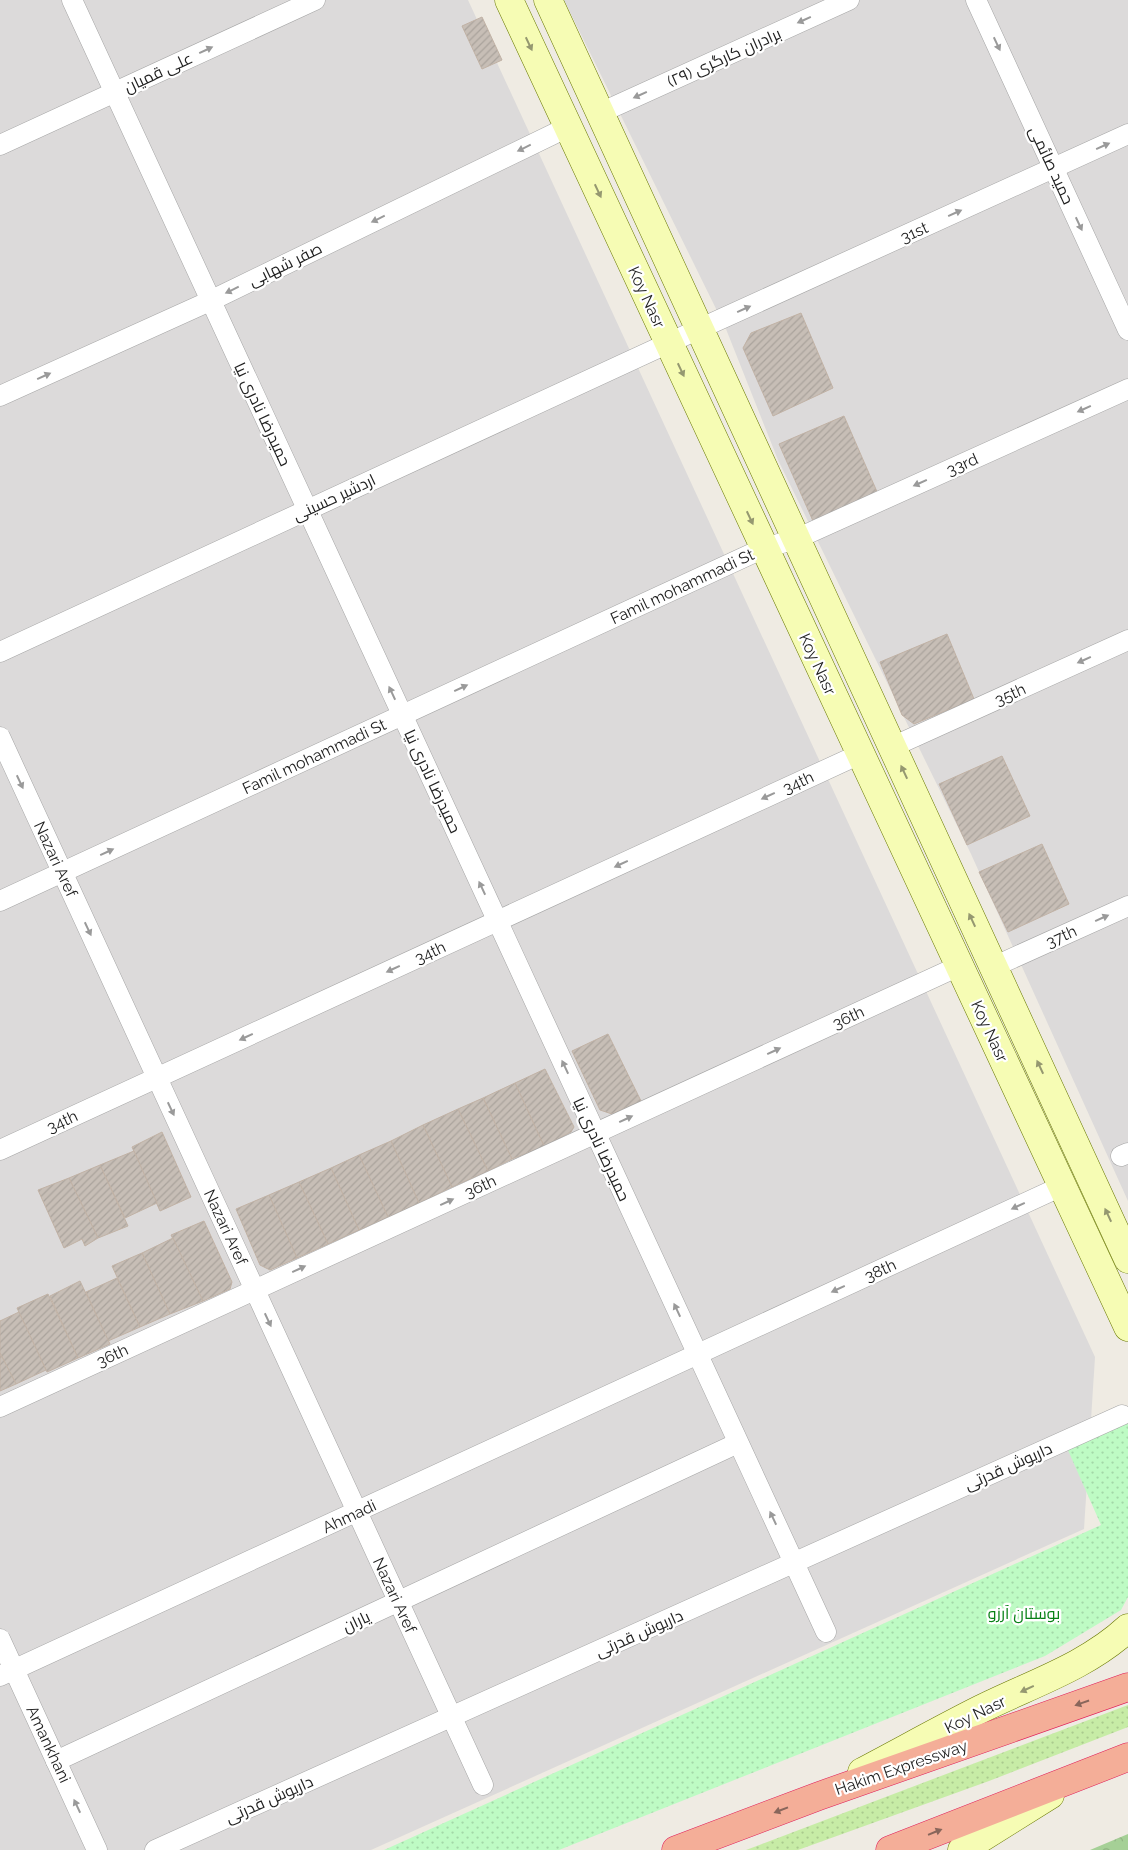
<svg xmlns="http://www.w3.org/2000/svg" width="1128" height="1850" viewBox="0 0 1128 1850" font-family="Raleway,Cairo,sans-serif">
	<style>
		.residential { fill: #dcdada }
		.forest { fill: url(#forest-crowns) }
		.park { fill: url(#park-dots) }
		.garden { fill: url(#garden-dots) }
		.building { fill: url(#building-hatch); stroke: #c1b2a5 }
		.lines { fill: none; stroke-linecap: round; stroke-linejoin: round }
		.minor-casing { stroke: #a5a5a5; stroke-width: 21 }
		.secondary-casing { stroke: #687801; stroke-width: 29 }
		.trunk-casing { stroke: #e01d5a; stroke-width: 29 }
		.minor { stroke: #fff; stroke-width: 20 }
		.secondary { stroke: #f6fcb4; stroke-width: 28 }
		.trunk { stroke: #f4ae98; stroke-width: 28 }
		.oneway { fill: #9a9a9a }
		.oneway2 { fill: #959870 }
		.oneway3 { fill: #89665b }
		.labels { text-anchor: middle; stroke-width: 4.5; stroke-linejoin: round; paint-order: stroke }
		.street-label { font-size: 16px; fill: #1e1e1e; stroke: #fff }
		.park-label { font-size: 16px; fill: #078015; stroke: #fff }
	</style>
	<defs>
		<pattern id="forest-crowns" width="20" height="18" patternUnits="userSpaceOnUse" patternTransform="scale(1.25)"><rect width="20" height="18" fill="#a5d096"/><path d="M2 6a3 3 0 1 1 6 0M12 15a3 3 0 1 1 6 0" fill="none" stroke="#8eb281"/></pattern>
		<pattern id="park-dots" width="8" height="8" patternUnits="userSpaceOnUse" patternTransform="scale(1.25)"><rect width="8" height="8" fill="#befbc4"/><path d="M2 2h.1M6 6h.1" fill="none" stroke="#a3d7a8" stroke-width="1.8" stroke-linecap="round"/></pattern>
		<pattern id="garden-dots" width="8" height="8" patternUnits="userSpaceOnUse" patternTransform="scale(1.25)"><rect width="8" height="8" fill="#c7eca6"/><path d="M2 2h.1M6 6h.1" fill="none" stroke="#aaca8e" stroke-width="1.8" stroke-linecap="round"/></pattern>
		<pattern id="building-hatch" width="6" height="6" patternUnits="userSpaceOnUse" patternTransform="scale(1.25)"><rect width="6" height="6" fill="#c7beb6"/><path d="M-1 1l2-2M0 6l6-6M5 7l2-2" fill="none" stroke="#aaa39c"/></pattern>
	</defs>
	<rect width="100%" height="100%" fill="#efebe3"/>
	<g class="residential">
		<polygon points="0,0 468,0 1095,1357 1084,1529 371,1850 0,1850"/>
		<polygon points="564,0 1128,0 1128,1201 971,854 778,460 726,329"/>
	</g>
	<polygon class="forest" points="1128,1834 1128,1850 1090,1850"/>
	<polygon class="park" points="1128,1421 1128,1597 1121,1610 1045,1656 559,1850 384,1850 1101,1525 1067,1448"/>
	<polygon class="garden" points="1128,1705 1128,1727 989,1781 798,1850 746,1850"/>
	<g class="building">
		<polygon points="482,17 502,60 482,69 462,26"/>
		<polygon points="801,313 833,388 773,416 743,348 751,333"/>
		<polygon points="844,416 878,494 813,521 779,444"/>
		<polygon points="947,634 974,699 914,724 902,715 880,662"/>
		<polygon points="1002,756 1030,816 967,845 939,784"/>
		<polygon points="1042,844 1069,904 1008,932 979,872"/>
		<polygon points="608,1034 641,1101 612,1114 600,1110 572,1051"/>
		<polygon points="545,1069 574,1127 571,1132 544,1146 515,1083"/>
		<polygon points="515,1083 544,1146 512,1159 483,1098"/>
		<polygon points="483,1098 512,1159 488,1171 458,1109"/>
		<polygon points="458,1109 488,1171 452,1187 423,1125"/>
		<polygon points="423,1125 452,1187 419,1203 391,1141"/>
		<polygon points="162,1132 191,1197 160,1211 132,1147"/>
		<polygon points="391,1141 419,1203 388,1217 359,1155"/>
		<polygon points="134,1151 157,1203 125,1218 100,1165"/>
		<polygon points="359,1155 388,1217 359,1230 331,1168"/>
		<polygon points="100,1165 128,1226 98,1238 69,1178"/>
		<polygon points="331,1168 359,1230 328,1244 299,1182"/>
		<polygon points="69,1178 98,1238 85,1246 82,1239 64,1248 38,1190"/>
		<polygon points="299,1182 328,1244 297,1258 269,1195"/>
		<polygon points="269,1195 297,1258 270,1270 260,1265 236,1209"/>
		<polygon points="204,1221 232,1282 230,1289 203,1301 171,1235"/>
		<polygon points="173,1238 203,1301 170,1314 142,1253"/>
		<polygon points="142,1253 170,1314 140,1327 112,1266"/>
		<polygon points="117,1278 140,1327 108,1341 86,1292"/>
		<polygon points="80,1281 110,1344 78,1358 50,1296"/>
		<polygon points="48,1294 78,1358 47,1372 17,1308"/>
		<polygon points="19,1312 46,1370 16,1384 0,1353 0,1321"/>
		<polygon points="0,1353 16,1384 0,1391"/>
	</g>
	<g class="lines">
		<g class="minor-casing">
			<g id="minor">
				<polyline points="72,0 826,1632"/>
				<polyline points="976,0 1128,330"/>
				<polyline points="600,113 849,0"/>
				<polyline points="0,145 315,0"/>
				<polyline points="0,396 210,301 568,127"/>
				<polyline points="0,652 699,329 1128,134"/>
				<polyline points="0,737 483,1785"/>
				<polyline points="892,747 1128,640"/>
				<polyline points="0,901 764,548 796,539 1128,389"/>
				<polyline points="993,967 1128,906"/>
				<polyline points="0,1150 860,754"/>
				<polyline points="1121,1156 1128,1153"/>
				<polyline points="0,1407 959,966"/>
				<polyline points="0,1639 97,1850"/>
				<polyline points="0,1676 1062,1186"/>
				<polyline points="56,1761 738,1443"/>
				<polyline points="155,1850 1122,1415"/>
			</g>
		</g>
		<g class="secondary-casing">
			<g id="secondary">
				<polyline points="509,0 1128,1327"/>
				<polyline points="548,0 1128,1259"/>
				<path d="M862 1772C902 1751 941 1729 981 1709 1031 1684 1086 1667 1128 1628"/>
				<polyline points="962,1850 1050,1795"/>
			</g>
		</g>
		<g class="trunk-casing">
			<g id="trunk">
				<polyline points="676,1850 819,1796 1128,1687"/>
				<polyline points="890,1850 1128,1757"/>
			</g>
		</g>
		<use href="#minor" class="minor"/>
		<use href="#secondary" class="secondary"/>
		<use href="#trunk" class="trunk"/>
	</g>
	<defs><path id="oneway-solid" d="M-6-.8H1V-3.2L6.5 0L1 3.2V.8H-6Z" transform="scale(1.25)"/></defs>
	<g class="oneway">
		<use href="#oneway-solid" transform="translate(804 20) rotate(156)"/>
		<use href="#oneway-solid" transform="translate(997 44) rotate(65)"/>
		<use href="#oneway-solid" transform="translate(206 50) rotate(-25)"/>
		<use href="#oneway-solid" transform="translate(640 95) rotate(156)"/>
		<use href="#oneway-solid" transform="translate(1103 146) rotate(-24)"/>
		<use href="#oneway-solid" transform="translate(524 148) rotate(154)"/>
		<use href="#oneway-solid" transform="translate(955 213) rotate(-24)"/>
		<use href="#oneway-solid" transform="translate(378 219) rotate(154)"/>
		<use href="#oneway-solid" transform="translate(1079 224) rotate(65)"/>
		<use href="#oneway-solid" transform="translate(232 290) rotate(154)"/>
		<use href="#oneway-solid" transform="translate(744 309) rotate(-24)"/>
		<use href="#oneway-solid" transform="translate(44 376) rotate(-24)"/>
		<use href="#oneway-solid" transform="translate(1084 409) rotate(156)"/>
		<use href="#oneway-solid" transform="translate(920 483) rotate(156)"/>
		<use href="#oneway-solid" transform="translate(1084 660) rotate(156)"/>
		<use href="#oneway-solid" transform="translate(461 688) rotate(-25)"/>
		<use href="#oneway-solid" transform="translate(392 693) rotate(-115)"/>
		<use href="#oneway-solid" transform="translate(20 782) rotate(65)"/>
		<use href="#oneway-solid" transform="translate(768 796) rotate(155)"/>
		<use href="#oneway-solid" transform="translate(107 852) rotate(-25)"/>
		<use href="#oneway-solid" transform="translate(621 864) rotate(155)"/>
		<use href="#oneway-solid" transform="translate(482 888) rotate(-115)"/>
		<use href="#oneway-solid" transform="translate(1102 918) rotate(-24)"/>
		<use href="#oneway-solid" transform="translate(88 929) rotate(65)"/>
		<use href="#oneway-solid" transform="translate(393 969) rotate(155)"/>
		<use href="#oneway-solid" transform="translate(246 1037) rotate(155)"/>
		<use href="#oneway-solid" transform="translate(774 1051) rotate(-25)"/>
		<use href="#oneway-solid" transform="translate(565 1067) rotate(-115)"/>
		<use href="#oneway-solid" transform="translate(171 1109) rotate(65)"/>
		<use href="#oneway-solid" transform="translate(626 1119) rotate(-25)"/>
		<use href="#oneway-solid" transform="translate(447 1202) rotate(-25)"/>
		<use href="#oneway-solid" transform="translate(1018 1206) rotate(155)"/>
		<use href="#oneway-solid" transform="translate(299 1269) rotate(-25)"/>
		<use href="#oneway-solid" transform="translate(838 1289) rotate(155)"/>
		<use href="#oneway-solid" transform="translate(677 1310) rotate(-115)"/>
		<use href="#oneway-solid" transform="translate(268 1320) rotate(65)"/>
		<use href="#oneway-solid" transform="translate(773 1518) rotate(-115)"/>
		<use href="#oneway-solid" transform="translate(77 1806) rotate(-115)"/>
	</g>
	<g class="oneway2">
		<use href="#oneway-solid" transform="translate(529 44) rotate(65)"/>
		<use href="#oneway-solid" transform="translate(598 191) rotate(65)"/>
		<use href="#oneway-solid" transform="translate(681 370) rotate(65)"/>
		<use href="#oneway-solid" transform="translate(750 518) rotate(65)"/>
		<use href="#oneway-solid" transform="translate(904 772) rotate(-115)"/>
		<use href="#oneway-solid" transform="translate(972 920) rotate(-115)"/>
		<use href="#oneway-solid" transform="translate(1040 1067) rotate(-115)"/>
		<use href="#oneway-solid" transform="translate(1108 1215) rotate(-115)"/>
		<use href="#oneway-solid" transform="translate(1027 1689) rotate(155)"/>
	</g>
	<g class="oneway3">
		<use href="#oneway-solid" transform="translate(1082 1703) rotate(161)"/>
		<use href="#oneway-solid" transform="translate(781 1810) rotate(159)"/>
		<use href="#oneway-solid" transform="translate(935 1832) rotate(-22)"/>
	</g>
	<g class="labels">
		<g class="street-label">
			<text transform="translate(724 57) rotate(-24)" y="6">برادران کارگری (۲۹)</text>
			<text transform="translate(158 72) rotate(-25)" y="6">علی قمیان</text>
			<text transform="translate(1052 165) rotate(65)" y="6">حمید صائمی</text>
			<text transform="translate(914 232) rotate(-24)" y="6">31st</text>
			<text transform="translate(285 264) rotate(-26)" y="6">صفر شهابی</text>
			<text transform="translate(647 297) rotate(65)" y="6">Koy Nasr</text>
			<text transform="translate(263 414) rotate(65)" y="6">حمیدرضا نادری نیا</text>
			<text transform="translate(962 464) rotate(-24)" y="6">33rd</text>
			<text transform="translate(334 497) rotate(-25)" y="6">اردشیر حسینی</text>
			<text transform="translate(682 586) rotate(-25)" y="6">Famil mohammadi St</text>
			<text transform="translate(818 664) rotate(65)" y="6">Koy Nasr</text>
			<text transform="translate(1010 694) rotate(-24)" y="6">35th</text>
			<text transform="translate(314 756) rotate(-25)" y="6">Famil mohammadi St</text>
			<text transform="translate(433 781) rotate(65)" y="6">حمیدرضا نادری نیا</text>
			<text transform="translate(798 782) rotate(-25)" y="6">34th</text>
			<text transform="translate(56 859) rotate(65)" y="6">Nazari Aref</text>
			<text transform="translate(1061 936) rotate(-24)" y="6">37th</text>
			<text transform="translate(430 952) rotate(-25)" y="6">34th</text>
			<text transform="translate(848 1017) rotate(-25)" y="6">36th</text>
			<text transform="translate(990 1031) rotate(65)" y="6">Koy Nasr</text>
			<text transform="translate(62 1121) rotate(-25)" y="6">34th</text>
			<text transform="translate(602 1149) rotate(65)" y="6">حمیدرضا نادری نیا</text>
			<text transform="translate(480 1186) rotate(-25)" y="6">36th</text>
			<text transform="translate(226 1227) rotate(65)" y="6">Nazari Aref</text>
			<text transform="translate(880 1270) rotate(-25)" y="6">38th</text>
			<text transform="translate(112 1355) rotate(-25)" y="6">36th</text>
			<text transform="translate(1008 1466) rotate(-24)" y="6">داریوش قدرتی</text>
			<text transform="translate(349 1516) rotate(-25)" y="6">Ahmadi</text>
			<text transform="translate(395 1595) rotate(65)" y="6">Nazari Aref</text>
			<text transform="translate(356 1621) rotate(-25)" y="6">یاران</text>
			<text transform="translate(639 1633) rotate(-24)" y="6">داریوش قدرتی</text>
			<text transform="translate(975 1714) rotate(-26)" y="6">Koy Nasr</text>
			<text transform="translate(49 1744) rotate(65)" y="6">Amankhani</text>
			<text transform="translate(901 1767) rotate(-19)" y="6">Hakim Expressway</text>
			<text transform="translate(269 1799) rotate(-24)" y="6">داریوش قدرتی</text>
		</g>
		<g class="park-label">
			<text x="1024" y="1619">بوستان آرزو</text>
		</g>
	</g>
</svg>
